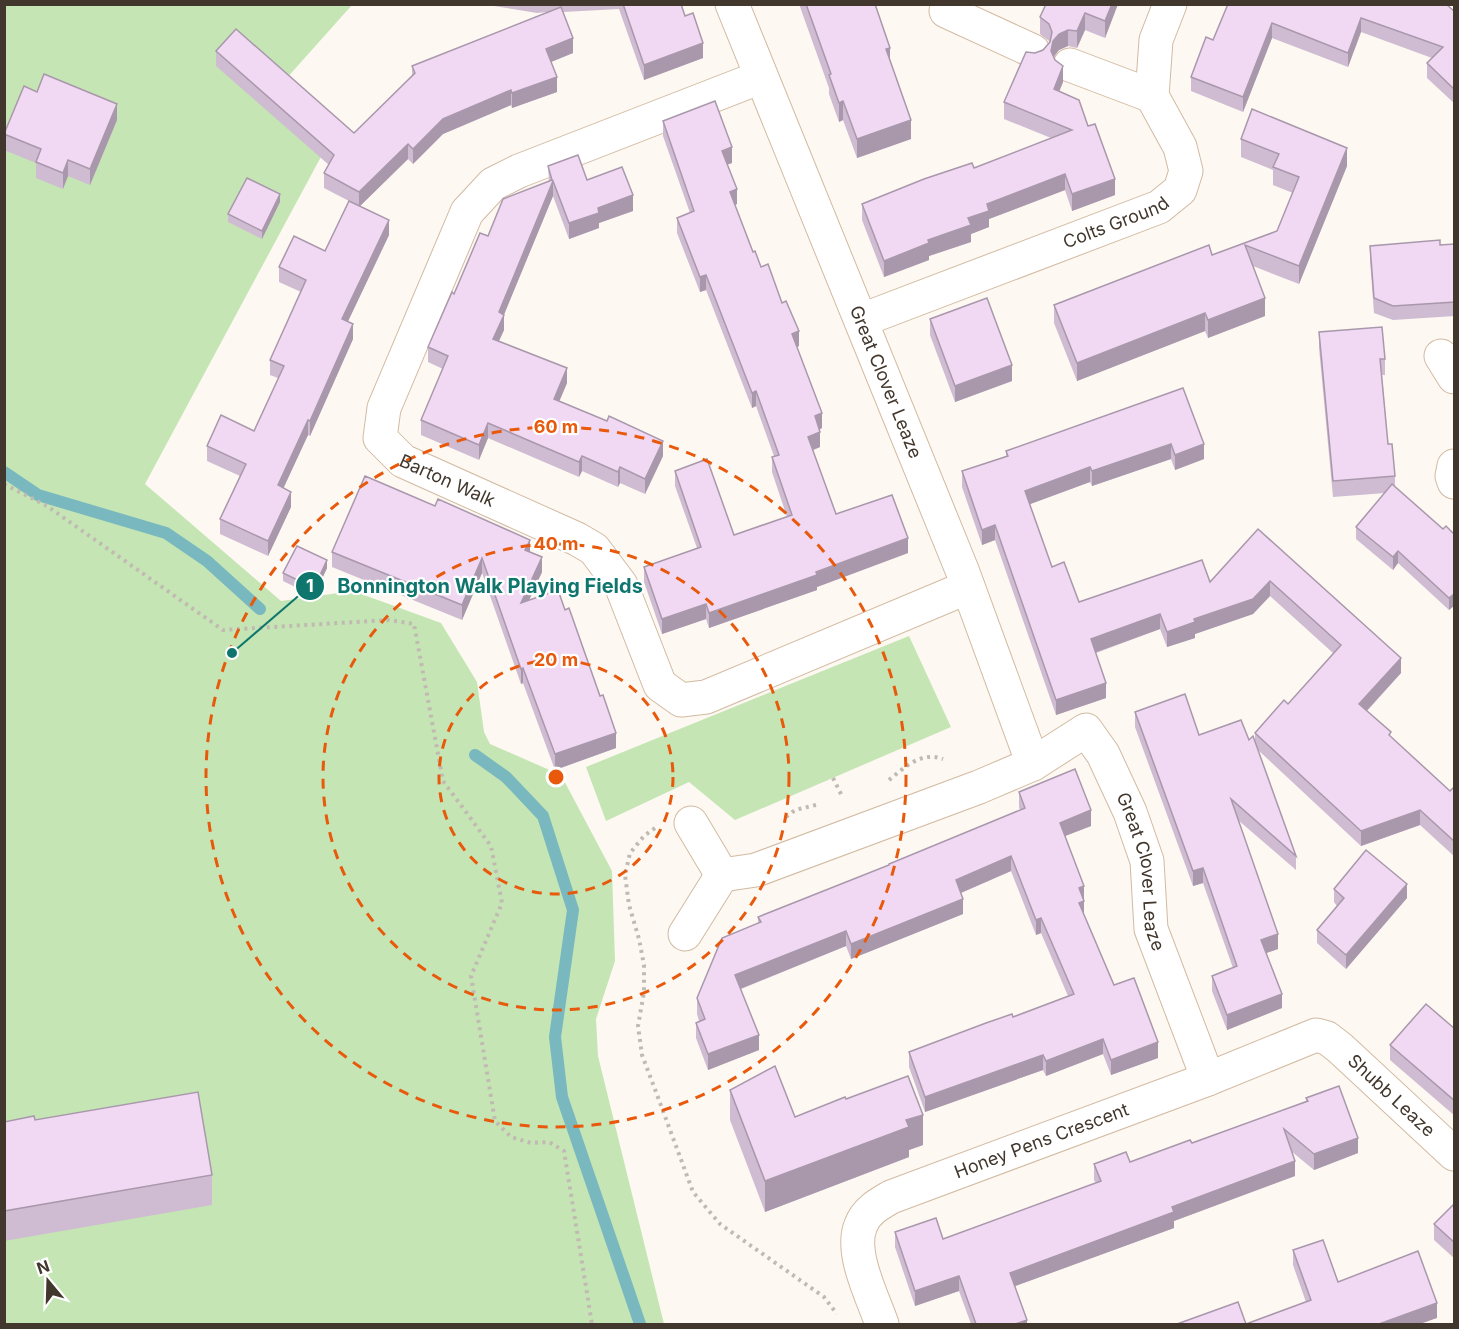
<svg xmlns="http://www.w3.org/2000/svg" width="1459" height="1329" viewBox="0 0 1459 1329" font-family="Inter,sans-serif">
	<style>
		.green { fill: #c5e5b4 }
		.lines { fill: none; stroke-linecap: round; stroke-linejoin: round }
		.stream { stroke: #78b8be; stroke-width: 12 }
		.minor-casing { stroke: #d2baa1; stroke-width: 35 }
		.path { stroke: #c1bab3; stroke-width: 4; stroke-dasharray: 3 4.5; stroke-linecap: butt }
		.minor { stroke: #fff; stroke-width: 33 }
		.wall { fill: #cfbbd2 }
		.shaded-wall { fill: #a998ab }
		.building { fill: #f1d9f4; stroke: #a998ab; stroke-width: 1.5 }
		.ring { fill: none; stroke: #e8590c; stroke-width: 3; stroke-dasharray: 10 8 }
		.labels { text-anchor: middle; stroke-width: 4.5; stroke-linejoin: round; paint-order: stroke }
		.street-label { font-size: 18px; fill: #41372d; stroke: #fff }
		.centre { fill: #e8590c; stroke: #fff; stroke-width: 3 }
		.ring-label { font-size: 18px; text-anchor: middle; font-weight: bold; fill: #e8590c; stroke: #fff; stroke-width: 4.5; stroke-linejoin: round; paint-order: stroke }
		.leader { fill: none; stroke: #0f766e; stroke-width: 2 }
		.callout-dot { fill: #0f766e; stroke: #fff; stroke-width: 2 }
		.mark-label { font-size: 18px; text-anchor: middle; font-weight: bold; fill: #fff }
		.callout-label { font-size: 20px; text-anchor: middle; font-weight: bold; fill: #0f766e; stroke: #fff; stroke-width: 4.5; stroke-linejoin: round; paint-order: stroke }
	</style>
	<rect width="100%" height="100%" fill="#fdf8f2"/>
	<g class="green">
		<polygon points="5,5 352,5 285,80 337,127 145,484 281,601 353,591 441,623 477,682 484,732 490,744 561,775 612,871 615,961 596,1019 598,1056 664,1324 5,1324"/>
		<polygon points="909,636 951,727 735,820 689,782 606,821 586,767"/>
	</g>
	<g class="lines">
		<g class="stream">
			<polyline points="4,472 38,495 166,533 207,561 260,609"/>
			<polyline points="475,755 506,777 543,816 573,910 555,1037 562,1097 640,1324"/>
		</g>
		<g class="minor-casing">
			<g id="minor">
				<path id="s1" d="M732 4 962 570 1033 764 1086 730 1103 754 1130 812 1147 861 1151 929 1208 1079"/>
				<polyline points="946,11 1033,51"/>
				<polyline points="1070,65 1152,96"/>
				<path id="s2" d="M761 77 519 171 493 184 467 212 384 408 380 438 403 461 577 539 594 549 621 585 660 685 681 700 706 697 968 587"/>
				<path id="s3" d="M862 320 1159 207 1180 190 1186 171 1180 147 1152 96 1156 40 1170 4"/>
				<polyline points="1441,356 1454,377"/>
				<polyline points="1454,466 1452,476 1454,482"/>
				<polyline points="691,823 722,875 756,870 979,787 1033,764"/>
				<polyline points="685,934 722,875"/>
				<path id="s4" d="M882 1324C873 1298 849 1252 861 1225 866 1211 879 1204 891 1197L1208 1079 1316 1035 1327 1038 1340 1048 1454 1154"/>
			</g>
		</g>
		<g class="path">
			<polyline points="4,484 47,506 223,630 389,620 414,624 443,781 491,846 502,903 471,976 495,1121 511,1137 531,1143 549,1142 564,1151 592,1324"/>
			<polyline points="833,778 842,796"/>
			<path d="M889 780C905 767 921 751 943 759"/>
			<polyline points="786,817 795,810 820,804"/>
			<polyline points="655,828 644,836 630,853 625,875 629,905 639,939 644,965 644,992 638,1026 642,1055 656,1092 693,1192 720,1224 824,1297 837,1314"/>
		</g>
		<use href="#minor" class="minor"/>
	</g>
	<g class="wall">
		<polygon points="494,4 681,4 685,16 703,58 644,80 619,9 563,12 573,53 551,62 557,92 512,108 511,105 443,134 413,164 408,159 360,206 389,235 348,321 353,339 310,436 308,435 283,488 291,507 268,556 220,534 220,519 240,476 207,461 207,446 254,431 278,378 270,375 270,360 301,292 279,282 279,267 325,251 349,201 324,188 324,173 329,165 216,66 216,51 354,133 412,76 412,66 547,12 537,13 494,6"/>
		<polygon points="799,4 875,4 911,139 857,158 843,120 839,122 829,94 829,88"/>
		<polygon points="1118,4 1105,38 1085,30 1077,48 1068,46 1059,50 1054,56 1063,82 1059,91 1115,195 1072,211 1065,190 989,219 989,227 971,234 971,242 929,256 929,260 884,277 862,220 862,204 974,168 1051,138 1004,119 1004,102 1035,53 1043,50 1049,43 1049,41 1040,34 1040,17"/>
		<polygon points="1228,4 1455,12 1455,104 1427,78 1427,63 1432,58 1361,32 1348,67 1272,38 1243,112 1191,91 1191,77 1213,40"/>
		<polygon points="37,92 117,120 90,185 68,176 63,189 36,178 36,163 4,150 4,133"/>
		<polygon points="663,121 732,163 727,165 737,204 735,205 753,252 799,346 797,347 822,428 819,429 820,447 813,450 836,514 908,553 817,587 817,590 709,628 706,619 662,634 644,582 644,567 697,548 675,486 675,471 734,535 787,517 772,472 772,457 774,456 756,406 752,408 706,290 700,292 677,233 677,218 690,213 663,136"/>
		<polygon points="1241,139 1347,166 1299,284 1253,266 1265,316 1208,338 1205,331 1077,381 1054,323 1054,305 1212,255 1277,231 1293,193 1273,185 1273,170 1241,157"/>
		<polygon points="548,166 587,180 633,211 599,223 599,228 569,239 553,196 504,314 504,330 499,341 567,383 559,401 663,456 645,494 620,483 618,487 582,471 579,477 488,438 479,460 421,435 421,420 443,369 428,362 428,347 454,294 488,236 549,182"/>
		<polygon points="280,202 262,239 228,222 228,214"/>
		<polygon points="1455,244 1455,316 1393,320 1374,313 1370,260 1370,246"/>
		<polygon points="930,319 1012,381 955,402 930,335"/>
		<polygon points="1319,332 1385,359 1385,375 1382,375 1388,444 1395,476 1395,487 1443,529 1455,535 1455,605 1449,610 1398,563 1393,570 1356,539 1356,527 1385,493 1333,497 1319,348"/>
		<polygon points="1183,388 1204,459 1175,470 1171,459 1092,486 1090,482 1030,504 1052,567 1079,602 1210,582 1258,529 1401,673 1367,711 1391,737 1450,791 1455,786 1455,857 1420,825 1361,846 1258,750 1296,856 1296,870 1238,820 1278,949 1266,953 1282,1008 1227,1030 1212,991 1212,976 1233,968 1203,883 1193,886 1135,727 1135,712 1199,735 1249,740 1255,743 1255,733 1288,704 1333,653 1270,596 1253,614 1195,634 1195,638 1167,647 1160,629 1096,653 1106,698 1056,715 995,540 982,545 962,487 962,471 1006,456 1006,451"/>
		<polygon points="332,552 530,552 542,572 529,600 616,748 555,770 523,683 521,684 482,573 462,620 332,567"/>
		<polygon points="327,568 314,596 283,581 283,573"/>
		<polygon points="1019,792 1091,826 1065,836 1084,886 1084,915 1114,985 1158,1058 1111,1075 1103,1054 1046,1076 1043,1070 925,1112 909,1067 909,1052 1013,1017 1068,996 1041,933 1036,935 1011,871 961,893 963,914 851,959 846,946 741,989 759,1050 708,1070 696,1038 696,1023 699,1021 697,1014 697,998 758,923 758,917 889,865 1020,810 1019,807"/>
		<polygon points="1334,889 1407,898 1346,969 1317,943 1317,930 1337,906 1334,902"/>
		<polygon points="1455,1029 1455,1116 1390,1060 1390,1045"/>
		<polygon points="730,1090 795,1117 846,1099 923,1145 909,1150 909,1157 765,1212 730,1120"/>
		<polygon points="1306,1098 1358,1153 1314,1170 1291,1151 1295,1176 1174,1221 1174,1228 1015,1286 1027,1324 971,1324 959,1291 915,1306 895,1247 895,1232 943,1239 1096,1183 1094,1180 1094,1164 1130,1162 1192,1143 1306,1101"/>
		<polygon points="4,1122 212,1175 212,1205 4,1241"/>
		<polygon points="1455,1203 1455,1259 1434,1240 1434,1224"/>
		<polygon points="1293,1250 1338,1282 1437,1318 1306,1302 1293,1265"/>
	</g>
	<g class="shaded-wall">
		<polygon points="1112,4 1118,4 1105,38 1105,21"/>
		<polygon points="1085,13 1085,30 1077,48 1077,31"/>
		<polygon points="1361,18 1361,32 1348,67 1348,53"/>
		<polygon points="1272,23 1272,38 1243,112 1243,97"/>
		<polygon points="1068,30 1068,46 1059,50 1053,58 1051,51 1053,41 1059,34"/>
		<polygon points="573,38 573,53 546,64 546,49"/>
		<polygon points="703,43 703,58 644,80 644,65"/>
		<polygon points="890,48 890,66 886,49"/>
		<polygon points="1063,66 1063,82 1054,105 1054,89"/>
		<polygon points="557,77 557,92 512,108 512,93"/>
		<polygon points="511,90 511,105 443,134 413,164 413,149 443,119"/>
		<polygon points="843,101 843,120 839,122 839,103"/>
		<polygon points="117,104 117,120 90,185 90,169"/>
		<polygon points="911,120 911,139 857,158 857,139"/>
		<polygon points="408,144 408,159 359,207 359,192"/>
		<polygon points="732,147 732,163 722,166 722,151"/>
		<polygon points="1347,148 1347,166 1299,284 1299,266"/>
		<polygon points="68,160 68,176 63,189 63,173"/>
		<polygon points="1065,174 1065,190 989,219 989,227 971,234 971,242 929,256 929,260 884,277 884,261 928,240 987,204"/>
		<polygon points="1115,179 1115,195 1072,211 1072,194"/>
		<polygon points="553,181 553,196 501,322 504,315 504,330 493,354 493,339 499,312"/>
		<polygon points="737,189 737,204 730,207 730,192"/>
		<polygon points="280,194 280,202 262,239 262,231"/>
		<polygon points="633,195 633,211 599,223 599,228 569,239 569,223 598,208"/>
		<polygon points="389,220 389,235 342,334 342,319"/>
		<polygon points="706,275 706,290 700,292 700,277"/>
		<polygon points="1265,298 1265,316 1208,338 1208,320"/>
		<polygon points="1205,313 1205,331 1077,381 1077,363"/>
		<polygon points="353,324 353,339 310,436 310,421"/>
		<polygon points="799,331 799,346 792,349 792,334"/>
		<polygon points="1012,365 1012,381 955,402 955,386"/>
		<polygon points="567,368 567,383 554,414 554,399"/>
		<polygon points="756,391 756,406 752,408 752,393"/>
		<polygon points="822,413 822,428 815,432 815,416"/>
		<polygon points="308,420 308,435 278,500 278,485"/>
		<polygon points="488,423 488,438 479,460 479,445"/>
		<polygon points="820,432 820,447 808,452 808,437"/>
		<polygon points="663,441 663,456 645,494 645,479"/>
		<polygon points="1171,444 1171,459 1092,486 1092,471"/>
		<polygon points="1204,444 1204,459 1175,470 1175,455"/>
		<polygon points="582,456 582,471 579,477 579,462"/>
		<polygon points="620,467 620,483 618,487 618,472"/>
		<polygon points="1090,467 1090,482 1025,506 1025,491"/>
		<polygon points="291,492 291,507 268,556 268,541"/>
		<polygon points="995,525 995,540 982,545 982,530"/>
		<polygon points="908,538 908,553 817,587 817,590 709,628 709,613"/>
		<polygon points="530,540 530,555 525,550"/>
		<polygon points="1398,551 1398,563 1393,570 1393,557"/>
		<polygon points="542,557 542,572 521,618 521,603"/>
		<polygon points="482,558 482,573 462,620 462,605"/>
		<polygon points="327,560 327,568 314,596 314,588"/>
		<polygon points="1270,581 1270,596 1253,614 1195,634 1195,638 1167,647 1167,632"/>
		<polygon points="1455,593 1455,605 1449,610 1449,598"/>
		<polygon points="706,604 706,619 662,634 662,619"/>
		<polygon points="1160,614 1160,629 1091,654 1091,639"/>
		<polygon points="1401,658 1401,673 1359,719 1359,704"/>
		<polygon points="523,668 523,683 521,684 521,669"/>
		<polygon points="1106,683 1106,698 1056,715 1056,700"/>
		<polygon points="616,733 616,748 555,770 555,754"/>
		<polygon points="1091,810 1091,826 1060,838 1060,823"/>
		<polygon points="1420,810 1420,825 1361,846 1361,831"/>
		<polygon points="1011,856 1011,871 956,895 956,880"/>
		<polygon points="1203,868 1203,883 1193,886 1193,871"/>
		<polygon points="1407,884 1407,898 1346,969 1346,955"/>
		<polygon points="1084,886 1084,916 1079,918 1079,888"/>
		<polygon points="963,899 963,914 851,959 851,944"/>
		<polygon points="1041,918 1041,933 1036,935 1036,920"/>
		<polygon points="846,931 846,946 735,991 735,975"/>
		<polygon points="1278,934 1278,949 1261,955 1261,940"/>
		<polygon points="1282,994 1282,1008 1227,1030 1227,1015"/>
		<polygon points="759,1035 759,1050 708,1070 708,1054"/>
		<polygon points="1103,1039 1103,1054 1046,1076 1046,1061"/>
		<polygon points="1158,1042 1158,1058 1111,1075 1111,1060"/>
		<polygon points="1043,1055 1043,1070 925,1112 925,1097"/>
		<polygon points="923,1115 923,1145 909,1150 909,1157 765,1212 765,1181 906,1120"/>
		<polygon points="1358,1138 1358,1153 1314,1170 1314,1154"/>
		<polygon points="1295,1161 1295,1176 1174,1221 1174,1228 1010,1288 1010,1273 1172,1207"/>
		<polygon points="959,1276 959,1291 915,1306 915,1291"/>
		<polygon points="1437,1303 1437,1318 1420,1324 1379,1324"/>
		<polygon points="1027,1320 1027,1324 1015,1324"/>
	</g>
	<g class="building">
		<polygon points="623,4 681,4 685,16 693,13 703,43 644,65"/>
		<polygon points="806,4 875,4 890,48 886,49 911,120 857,139 843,101 839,103 829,75 831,74"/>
		<polygon points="1046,4 1112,4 1105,21 1085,13 1077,31 1068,30 1059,34 1053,41 1051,51 1055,60 1063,66 1054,89 1079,100 1088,126 1095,124 1115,179 1072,194 1065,174 987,204 989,211 968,218 971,225 928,240 929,243 884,261 862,204 924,179 972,163 974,168 1072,130 1004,102 1026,52 1035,53 1043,50 1050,42 1052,32 1049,24 1040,17"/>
		<polygon points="1228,4 1446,4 1455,12 1455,90 1427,63 1443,47 1361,18 1348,53 1272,23 1243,97 1191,77 1206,37 1213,40"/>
		<polygon points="561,7 573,38 546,49 557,77 512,93 511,90 443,119 413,149 408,144 359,192 324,173 334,155 216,51 236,29 354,133 415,73 412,66"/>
		<polygon points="44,74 117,104 90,169 68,160 63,173 36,162 41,149 4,134 24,86 37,92"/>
		<polygon points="715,101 732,147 722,151 737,189 730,192 753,252 755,251 761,267 768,264 782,303 786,301 799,331 792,334 822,413 815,416 820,432 808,437 836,514 892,495 908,538 816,572 817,575 709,613 706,604 662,619 644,567 701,547 675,471 707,459 734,535 792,515 772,457 779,455 756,391 752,393 706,275 700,277 677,218 694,211 663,121"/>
		<polygon points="1252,109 1347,148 1299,266 1245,245 1265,298 1208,320 1205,313 1077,363 1054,305 1209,245 1212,255 1277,231 1299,177 1273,167 1279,154 1241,139"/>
		<polygon points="578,155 587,180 622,167 633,195 598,208 599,213 569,223 553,181 499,312 504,315 493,339 567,368 554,399 607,421 609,416 663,441 645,479 620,467 618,472 582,456 579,462 488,423 479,445 421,420 448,356 428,347 452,292 454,294 480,233 488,236 503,199 552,180 548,166"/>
		<polygon points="247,178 280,194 262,231 228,214"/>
		<polygon points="349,201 389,220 342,319 353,324 310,421 308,420 278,485 291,492 268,541 220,519 246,464 207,446 221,415 254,431 284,366 270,360 306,280 279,267 294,236 325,251"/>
		<polygon points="1440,240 1440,245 1455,244 1455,302 1393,306 1374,298 1370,246"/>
		<polygon points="987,298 1012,365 955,386 930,319"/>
		<polygon points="1382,327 1385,359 1380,359 1388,444 1392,444 1395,476 1333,481 1319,332"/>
		<polygon points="1183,388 1204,444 1175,455 1171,444 1092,471 1090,467 1025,491 1052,567 1064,562 1079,602 1202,560 1210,582 1258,529 1401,658 1359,704 1391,732 1389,735 1450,791 1455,786 1455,842 1420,810 1361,831 1255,733 1284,700 1288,704 1341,645 1270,581 1253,599 1194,619 1195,622 1167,632 1160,614 1091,639 1106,683 1056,700 995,525 982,530 962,471 1008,456 1006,451"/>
		<polygon points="365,476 435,506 438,499 530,540 525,550 542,557 521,603 558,590 565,610 569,608 600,696 603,695 616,733 555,754 523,668 521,669 482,558 462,605 332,552"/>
		<polygon points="1392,484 1443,529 1446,526 1455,535 1455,593 1449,598 1398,551 1393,557 1356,527"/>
		<polygon points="297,546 327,560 314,588 283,573"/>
		<polygon points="1185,694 1199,735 1241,720 1249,740 1253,736 1296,856 1231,799 1278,934 1261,940 1282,994 1227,1015 1212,976 1237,966 1203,868 1193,871 1135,712"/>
		<polygon points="1075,769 1091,810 1060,823 1084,886 1079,888 1084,901 1079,903 1114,985 1134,978 1158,1042 1111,1060 1103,1039 1046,1061 1043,1055 925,1097 909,1052 986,1023 1012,1014 1013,1017 1074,994 1041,918 1036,920 1011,856 956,880 963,899 851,944 846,931 735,975 759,1035 708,1054 696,1023 705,1019 697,998 722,938 761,922 758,917 889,865 889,864 1025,808 1019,792"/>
		<polygon points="1366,850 1407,884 1346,955 1317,930 1344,898 1334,889"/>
		<polygon points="1426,1004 1455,1029 1455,1101 1390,1045"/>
		<polygon points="775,1066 795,1117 845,1097 846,1099 908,1076 923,1115 906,1120 909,1127 765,1181 730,1090"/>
		<polygon points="1339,1086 1358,1138 1314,1154 1284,1129 1295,1161 1172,1207 1174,1212 1010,1273 1027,1320 1015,1324 976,1324 959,1276 915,1291 895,1232 936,1218 943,1239 1101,1181 1094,1164 1126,1152 1130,1162 1190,1140 1192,1143 1308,1101 1306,1098"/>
		<polygon points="198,1092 212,1175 4,1211 4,1122 34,1116 35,1120"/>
		<polygon points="1455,1203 1455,1243 1434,1224"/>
		<polygon points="1323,1240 1338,1282 1418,1251 1437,1303 1379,1324 1246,1324 1311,1300 1293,1250"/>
		<polygon points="1238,1302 1246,1324 1177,1324"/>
	</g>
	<g class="ring">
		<circle cx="556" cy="777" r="117"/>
		<circle cx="556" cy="777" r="233"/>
		<circle cx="556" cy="777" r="350"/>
	</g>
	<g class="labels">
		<g class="street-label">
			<text dy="6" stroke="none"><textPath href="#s3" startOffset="272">Colts Ground</textPath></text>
			<text dy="6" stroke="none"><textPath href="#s1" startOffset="408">Great Clover Leaze</textPath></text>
			<text dy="6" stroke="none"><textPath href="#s2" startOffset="651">Barton Walk</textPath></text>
			<text dy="6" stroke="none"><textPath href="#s1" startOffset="1035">Great Clover Leaze</textPath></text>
			<text dy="6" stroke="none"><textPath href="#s4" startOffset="698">Shubb Leaze</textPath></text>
			<text dy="6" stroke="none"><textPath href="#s4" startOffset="306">Honey Pens Crescent</textPath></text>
		</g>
	</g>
	<circle cx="556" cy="777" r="9" class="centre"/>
	<g class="ring-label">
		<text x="556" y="433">60 m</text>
		<text x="556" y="550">40 m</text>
		<text x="556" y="666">20 m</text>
	</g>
	<path class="leader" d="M232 653L310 586"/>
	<g class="callout-dot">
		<circle cx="232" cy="653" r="6"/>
		<circle cx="310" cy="586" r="15"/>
	</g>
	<g class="mark-label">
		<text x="310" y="592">1</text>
	</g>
	<g class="callout-label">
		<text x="490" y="593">Bonnington Walk Playing Fields</text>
	</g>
	<rect width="1459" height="1329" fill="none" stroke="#41372d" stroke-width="12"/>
	<g transform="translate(48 1281) rotate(341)" stroke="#ffffff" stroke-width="4.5" paint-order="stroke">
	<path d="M0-4.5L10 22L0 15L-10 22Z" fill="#41372d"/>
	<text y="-9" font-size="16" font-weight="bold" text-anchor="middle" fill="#41372d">N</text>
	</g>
</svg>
